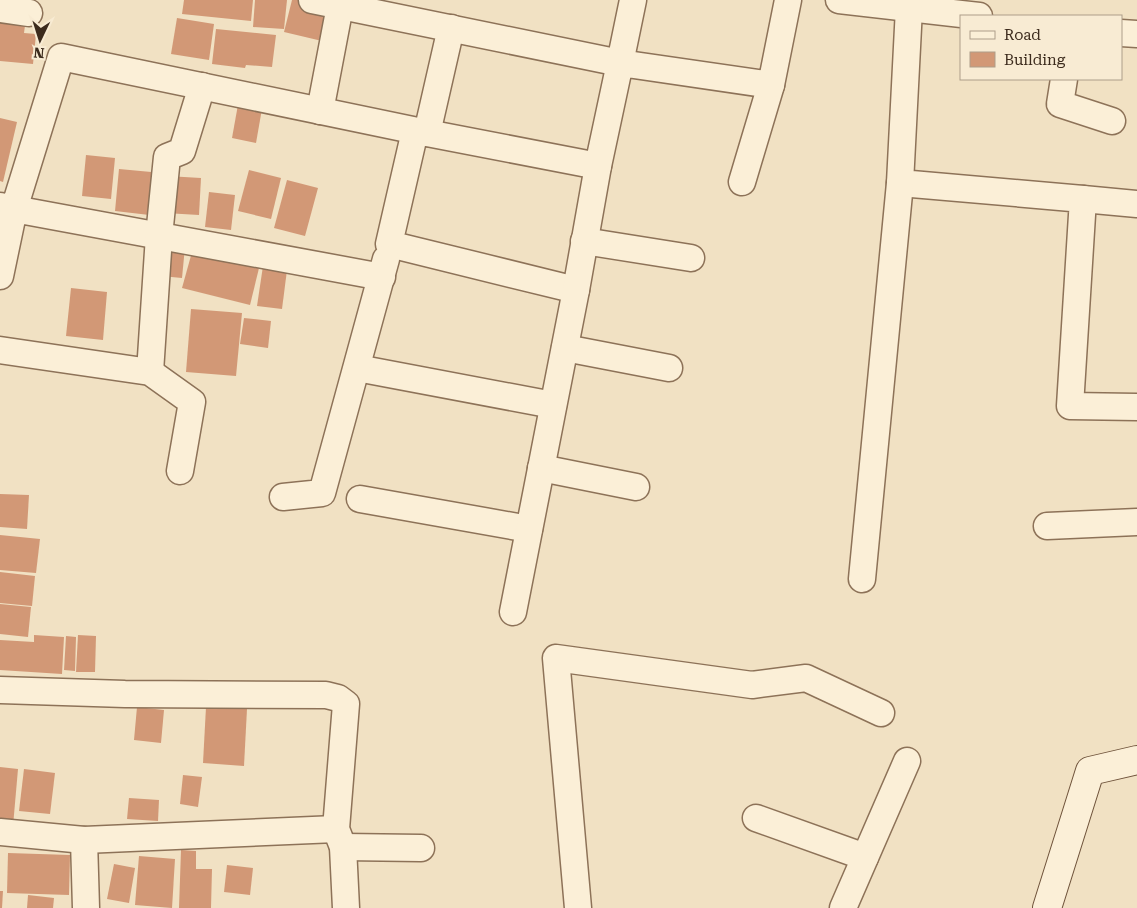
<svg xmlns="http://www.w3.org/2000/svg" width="1137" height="908" viewBox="0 0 1137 908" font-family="'Roboto Serif',serif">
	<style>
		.building { fill: #d29876 }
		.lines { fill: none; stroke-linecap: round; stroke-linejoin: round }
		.street-casing { stroke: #8d7258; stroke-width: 29 }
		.secondary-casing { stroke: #6f533b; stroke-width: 30 }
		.street { stroke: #fbefd7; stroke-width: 26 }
		.secondary { stroke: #fbefd7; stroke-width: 28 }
	</style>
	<rect width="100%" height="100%" fill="#f1e1c3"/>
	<g class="building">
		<polygon points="184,0 253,0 251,21 182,14"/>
		<polygon points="255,0 287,0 284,29 253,27"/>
		<polygon points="292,0 307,0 331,6 322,41 284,32"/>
		<polygon points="0,16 26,18 24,33 36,34 33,64 0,61"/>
		<polygon points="177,18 214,24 209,60 171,54"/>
		<polygon points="216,29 276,35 272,67 246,65 245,68 212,64"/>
		<polygon points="239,99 263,103 256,143 232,138"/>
		<polygon points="0,118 17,122 3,182 0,181"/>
		<polygon points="86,155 115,158 111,199 82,196"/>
		<polygon points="119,169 162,173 158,216 115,211"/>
		<polygon points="249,170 281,178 271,219 238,211"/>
		<polygon points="167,176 201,178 199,215 165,213"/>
		<polygon points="287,180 318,188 305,236 274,228"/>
		<polygon points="209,192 235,195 231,230 205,227"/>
		<polygon points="164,245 185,247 182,278 161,276"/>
		<polygon points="192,252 260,264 250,305 182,288"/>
		<polygon points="263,266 287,270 282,309 257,306"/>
		<polygon points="71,288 107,292 103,340 66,336"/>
		<polygon points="191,309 242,313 236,376 186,372"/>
		<polygon points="244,318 271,321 268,348 240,344"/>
		<polygon points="0,494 29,495 27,529 0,527"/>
		<polygon points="0,535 40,539 36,573 0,570"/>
		<polygon points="0,572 35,576 32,606 0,603"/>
		<polygon points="0,604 31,607 28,637 0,634"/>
		<polygon points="34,635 64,637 62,674 0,670 0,640 34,642"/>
		<polygon points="78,635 96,636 95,672 76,672"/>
		<polygon points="66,636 76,637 75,671 64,670"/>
		<polygon points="137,707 164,710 161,743 134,740"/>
		<polygon points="206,707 247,709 244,766 203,763"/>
		<polygon points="0,767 18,769 13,826 0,825"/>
		<polygon points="24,769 55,773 50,814 19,811"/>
		<polygon points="183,775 202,777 198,807 180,804"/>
		<polygon points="129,798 159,800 158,821 127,819"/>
		<polygon points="181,850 196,851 196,869 212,869 211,908 179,908"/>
		<polygon points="8,853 70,855 69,895 7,893"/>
		<polygon points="139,856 175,859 172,908 135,905"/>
		<polygon points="114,864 135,868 129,903 107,899"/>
		<polygon points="227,865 253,868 250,895 224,892"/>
		<polygon points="0,891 3,891 2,908 0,908"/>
		<polygon points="28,895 54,898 53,908 27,908"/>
	</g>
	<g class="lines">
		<g class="street-casing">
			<g id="street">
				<polyline points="312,0 620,63 633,0"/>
				<polyline points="839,0 979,16"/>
				<polyline points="909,8 900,183 1083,199 1070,406 1137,407"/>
				<polyline points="0,9 29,13"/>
				<polyline points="1121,33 1137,34"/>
				<polyline points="1064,79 1060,104 1112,121"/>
				<polyline points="320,111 340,6"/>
				<polyline points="415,131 389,244 576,290"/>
				<polyline points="427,133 598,166"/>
				<polyline points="742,182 771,85"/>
				<polyline points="1083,199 1137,204"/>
				<polyline points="0,206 14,209 61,57 427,133 451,28"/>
				<polyline points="584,241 691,258"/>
				<polyline points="0,276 14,209 382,277"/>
				<polyline points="565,348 669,368"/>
				<polyline points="0,350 150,372 192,402 180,471"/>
				<polyline points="357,368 553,405"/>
				<polyline points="150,372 159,236 167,157 182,151 202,86"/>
				<polyline points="541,468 636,487"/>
				<polyline points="283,497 322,493 386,259"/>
				<polyline points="360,499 529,529"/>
				<polyline points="1047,526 1137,522"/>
				<polyline points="862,579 900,183"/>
				<polyline points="513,612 576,290 598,166 620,63 771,85 788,0"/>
				<polyline points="0,690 125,694 326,695 338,698 346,704 336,829 343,847 346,908"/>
				<polyline points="756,818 865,857"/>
				<polyline points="0,832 84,840 336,829"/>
				<polyline points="84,840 86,908"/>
				<polyline points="343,847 421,848"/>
				<polyline points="578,908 556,658 752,685 806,678 881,713"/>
				<polyline points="843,908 907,761"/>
			</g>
		</g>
		<g class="secondary-casing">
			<polyline id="secondary" points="1047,908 1090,771 1137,760"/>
		</g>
		<use href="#street" class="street"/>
		<use href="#secondary" class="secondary"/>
	</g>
	<rect x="960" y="15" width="162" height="65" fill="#f8ebd3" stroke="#ad9e8a"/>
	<rect x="970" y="31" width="25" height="8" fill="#fbefd7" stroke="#ad9e8a"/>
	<text x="1004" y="40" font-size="15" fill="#3c2b1d">Road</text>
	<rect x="970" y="52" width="25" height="15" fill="#d29876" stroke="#ad9e8a"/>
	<text x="1004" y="65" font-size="15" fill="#3c2b1d">Building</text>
	<g transform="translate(40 40) rotate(184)" stroke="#f8ebd3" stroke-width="4" paint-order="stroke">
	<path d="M0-4L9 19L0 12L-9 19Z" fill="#3c2b1d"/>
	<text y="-8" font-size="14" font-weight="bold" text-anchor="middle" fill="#3c2b1d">N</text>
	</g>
</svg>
